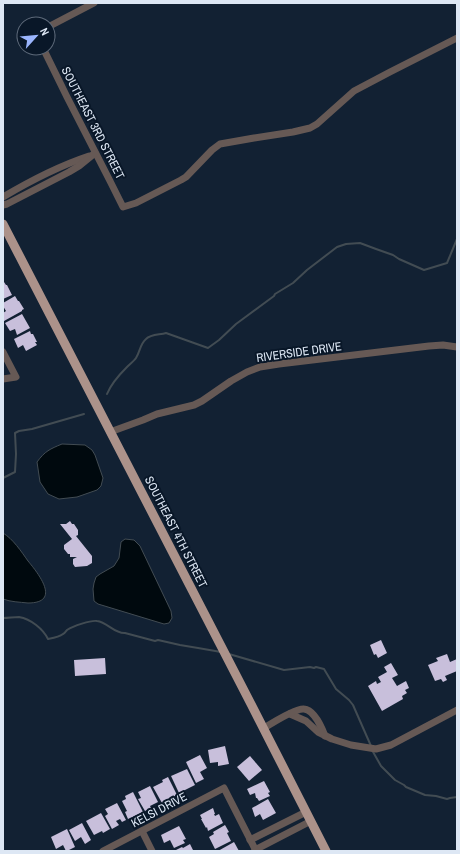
<svg xmlns="http://www.w3.org/2000/svg" width="460" height="854" viewBox="0 0 460 854" font-family="'Archivo Narrow',sans-serif">
	<style>
		.water { fill: #00090e; stroke: #424c53 }
		.lines { fill: none; stroke-linecap: round; stroke-linejoin: round }
		.stream { stroke: #424c53; stroke-width: 2 }
		.building { fill: #c8bfdb }
		.minor { stroke: #665955; stroke-width: 7 }
		.major { stroke: #ac928a; stroke-width: 9 }
		.labels { text-anchor: middle; stroke-width: 4; stroke-linejoin: round; paint-order: stroke }
		.street-label { font-size: 12px; fill: #dde7f4; stroke: #091728 }
	</style>
	<rect width="100%" height="100%" fill="#122133"/>
	<g class="water">
		<path d="M62 444 85 445 92 450 95 455 103 478 101 486 97 490 77 497 59 499 48 494 40 482 37 462C45 451 50 449 62 444Z"/>
		<path d="M3 533C13 539 21 551 28 561 38 573 62 603 28 603 19 602 11 602 3 599Z"/>
		<polygon points="125,539 134,540 140,546 171,611 172,618 169,623 164,624 98,604 94,601 93,589 94,583 96,577 100,574 114,566 119,558 121,542"/>
	</g>
	<g class="lines">
		<g class="stream">
			<path d="M107 394C111 384 120 374 127 367 130 364 134 361 136 358 140 352 140 344 146 339 151 334 160 335 166 333L208 348 219 340 236 324 274 296 275 294 293 283 307 270 337 247 346 244 360 243 376 249 393 255 399 259 424 270 447 263 457 239"/>
			<polyline points="3,478 15,472 16,454 15,433 19,431 32,429 84,414"/>
			<path d="M3 618C8 618 14 617 19 617 31 619 43 629 48 639 53 638 59 637 63 634 65 633 66 631 67 630 73 626 91 620 97 621 107 622 115 634 125 633L155 641 158 640 180 645 198 648 221 652"/>
			<polyline points="229,654 284,670 310,667 314,668 316,667 324,669 336,689 349,700 353,705 371,746"/>
			<polyline points="372,750 381,766 395,780 404,785 406,787 425,795 436,796 447,799 450,798 457,797"/>
		</g>
	</g>
	<g class="building">
		<polygon points="4,282 6,285 7,285 12,295 3,299 3,283"/>
		<polygon points="15,296 18,301 19,301 24,309 22,310 22,311 4,321 3,318 3,313 6,311 3,306 3,303"/>
		<polygon points="22,314 30,328 17,335 15,329 10,331 5,323"/>
		<polygon points="30,331 31,334 33,334 37,342 35,342 37,345 26,351 23,345 18,348 14,339"/>
		<polygon points="70,521 72,524 74,524 78,530 78,535 76,536 92,556 92,563 87,566 75,567 73,564 73,559 77,557 70,557 70,554 68,554 64,549 64,545 72,539 60,524 66,524"/>
		<polygon points="381,640 387,653 378,658 376,654 374,655 370,645"/>
		<polygon points="447,654 450,662 457,659 457,671 445,676 447,680 443,682 441,679 435,681 428,665 438,661 436,658"/>
		<polygon points="105,658 106,674 75,676 74,660"/>
		<polygon points="391,663 398,675 392,678 397,686 406,681 409,688 405,690 407,693 402,696 403,699 382,711 368,686 376,681 377,684 381,682 378,677 387,672 384,667"/>
		<polygon points="225,746 229,764 218,766 218,762 210,763 208,750"/>
		<polygon points="200,755 207,768 200,772 204,779 196,783 186,762"/>
		<polygon points="250,756 262,770 249,781 237,767"/>
		<polygon points="187,769 195,785 179,793 171,776"/>
		<polygon points="168,777 177,795 162,803 153,787 163,782 162,780"/>
		<polygon points="264,781 270,792 268,793 270,796 259,801 257,798 256,798 255,793 250,795 247,789"/>
		<polygon points="150,786 158,802 150,806 151,808 145,811 138,799 141,798 138,792"/>
		<polygon points="133,792 143,812 128,819 125,812 127,811 122,801 126,799 125,796"/>
		<polygon points="268,799 276,813 263,820 260,814 255,817 252,808"/>
		<polygon points="117,803 126,820 122,822 120,819 116,821 119,825 112,829 105,816 108,814 105,809"/>
		<polygon points="213,808 215,814 214,814 215,816 219,814 223,823 208,831 207,827 206,828 201,819 202,819 200,815"/>
		<polygon points="101,813 110,829 103,833 102,831 94,835 86,821"/>
		<polygon points="82,823 91,840 85,844 81,837 75,841 69,830"/>
		<polygon points="225,825 229,832 227,833 231,841 215,849 209,837 214,834 213,832"/>
		<polygon points="179,826 186,839 183,840 185,843 174,848 170,840 164,843 161,835"/>
		<polygon points="67,829 75,847 67,851 66,851 63,845 56,849 51,837"/>
		<polygon points="234,842 239,851 218,851"/>
		<polygon points="190,844 193,850 191,851 174,851 182,847 183,848"/>
	</g>
	<g class="lines">
		<g class="minor">
			<polyline points="48,27 94,3"/>
			<polyline points="43,48 67,97 110,181 123,207 136,203 181,180 186,177 212,150 220,144 254,138 293,132 310,128 317,124 354,91 390,72 457,38"/>
			<path d="M3 197C30 181 59 166 89 156"/>
			<polyline points="3,205 7,204 69,172 79,166 95,153"/>
			<polyline points="3,352 16,377 3,379"/>
			<polyline points="110,432 143,420 157,414 194,405 202,401 231,381 247,372 260,367 279,364 429,346 443,345 457,347"/>
			<polyline points="290,714 306,721 318,732 332,739 351,745 376,749 391,745 457,710"/>
			<path d="M264 728C272 723 296 708 304 709 314 710 322 728 325 736"/>
			<polyline points="142,831 152,851"/>
			<polyline points="250,840 306,812"/>
			<polyline points="255,850 311,821"/>
			<polyline points="103,851 224,788 256,851"/>
		</g>
		<polyline class="major" points="3,224 251,704 326,851"/>
	</g>
	<g class="labels">
		<g class="street-label">
			<text transform="translate(93 123) rotate(63)" y="4">SOUTHEAST 3RD STREET</text>
			<text transform="translate(299 352) rotate(-8)" y="4">RIVERSIDE DRIVE</text>
			<text transform="translate(176 532) rotate(63)" y="4">SOUTHEAST 4TH STREET</text>
			<text transform="translate(159 810) rotate(-28)" y="4">KELSI DRIVE</text>
		</g>
	</g>
	<rect width="460" height="854" fill="none" stroke="#dde7f4" stroke-width="8"/>
	<g transform="translate(36 36) rotate(63)"><circle r="19" fill="#091728" stroke="#5e6a7a"/>
	<path d="M0-3L7 15L0 10L-7 15Z" fill="#9ab5fd"/>
	<text y="-6" font-size="11" font-weight="bold" text-anchor="middle" fill="#dde7f4">N</text>
	</g>
</svg>
